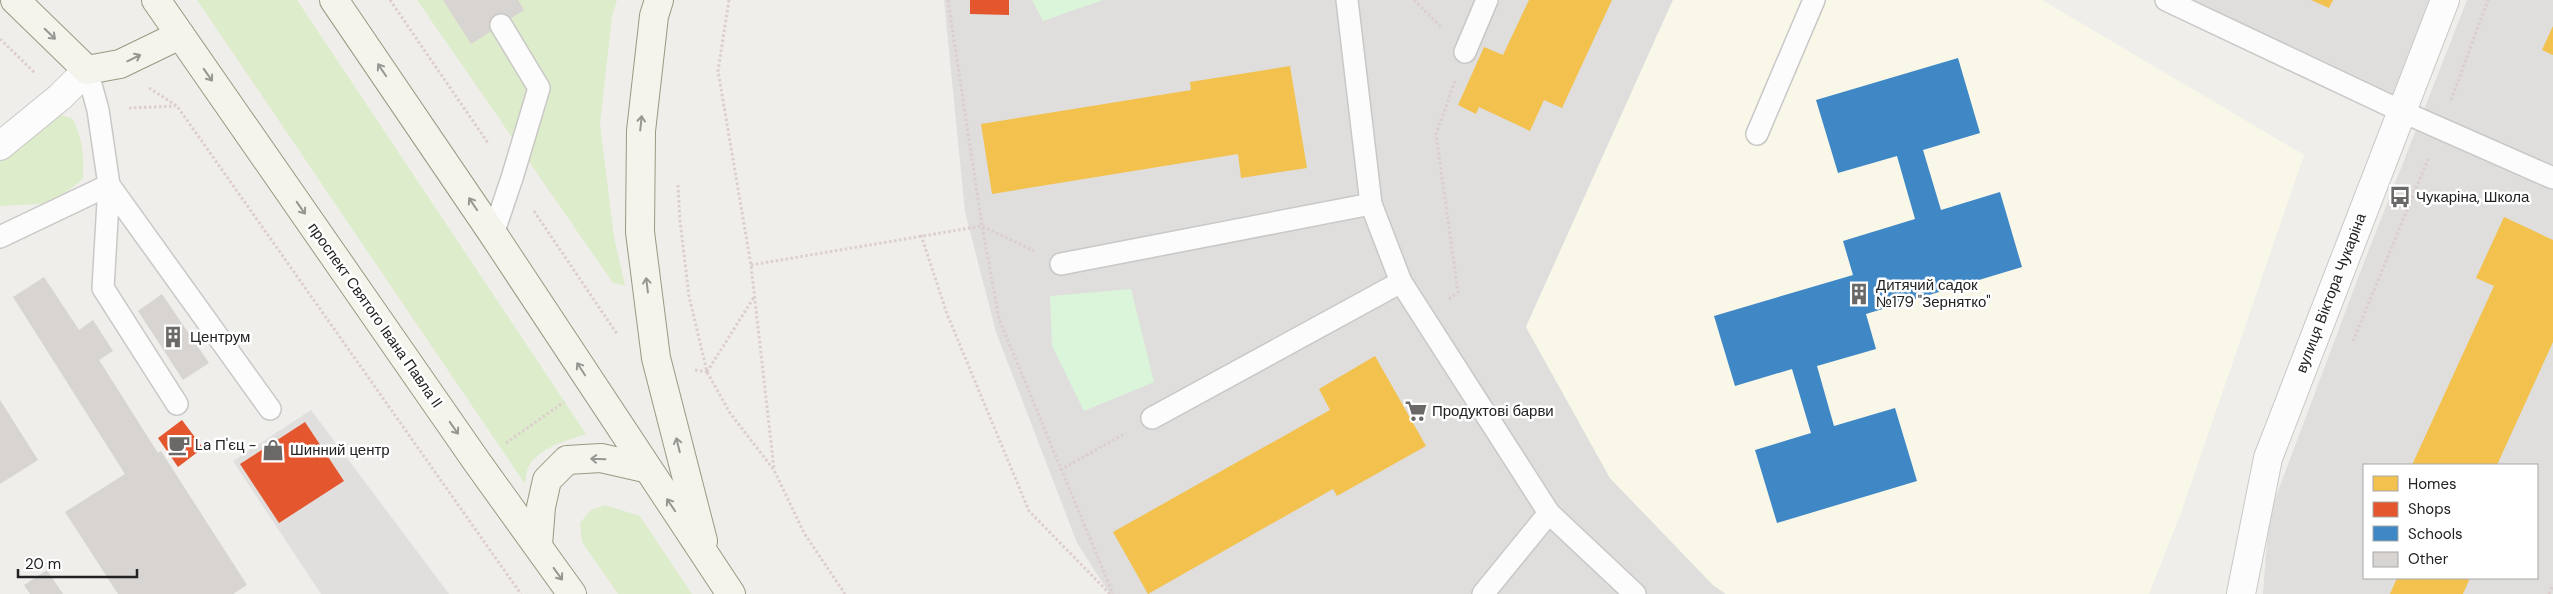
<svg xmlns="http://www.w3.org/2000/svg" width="2553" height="594" viewBox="0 0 2553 594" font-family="'DM Sans',sans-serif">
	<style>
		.residential { fill: #dfdedc; fill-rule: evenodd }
		.education { fill: #f8f7e8 }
		.grass { fill: #ddeccb }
		.park { fill: #daf5da }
		.parking { fill: #e0dfde }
		.homes { fill: #f2c14e }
		.shops { fill: #e4572e }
		.schools { fill: #3f88c5 }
		.building { fill: #d7d4d2 }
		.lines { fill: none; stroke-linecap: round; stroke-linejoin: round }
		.lane-casing { stroke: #c9c8c7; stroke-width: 24 }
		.street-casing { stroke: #c9c8c7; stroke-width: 30 }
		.secondary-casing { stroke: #999a82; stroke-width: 30 }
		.path { stroke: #dccecd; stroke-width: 3; stroke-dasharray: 2.5 2.5; stroke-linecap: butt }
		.lane { stroke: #fdfcfc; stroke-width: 21 }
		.street { stroke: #fdfcfc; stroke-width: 28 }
		.secondary { stroke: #f4f4ed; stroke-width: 28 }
		.oneway { stroke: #969692 }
		.labels { text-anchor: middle; stroke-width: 5; stroke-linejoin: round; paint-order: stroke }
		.poi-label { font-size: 15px; fill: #222; stroke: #fff; text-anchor: start }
		.street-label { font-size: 15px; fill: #222; stroke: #fff }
	</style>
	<rect width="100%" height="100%" fill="#f0eeeb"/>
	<g class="residential">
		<polygon points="944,0 1673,0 1526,327 1610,478 1713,585 1726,594 1110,594 1077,543 996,332 965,212"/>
		<polygon points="2193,0 2432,0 2395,96"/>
		<path d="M2467 0H2553V594H2263L2269 515 2361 270ZM2364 465H2537V578H2364Z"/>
	</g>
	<polygon class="education" points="1673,0 2042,0 2304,155 2182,510 2149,594 1726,594 1713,585 1610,478 1526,327"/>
	<g class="grass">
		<path d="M197 0H297L586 434C567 441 538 447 528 468 526 473 526 480 525 484Z"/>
		<polygon points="417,0 617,0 612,17 600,124 614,237 625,286 613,283"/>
		<path d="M56 113 73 119C83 142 84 154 83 179L63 195 41 204 0 206V157Z"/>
		<polygon points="605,505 640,516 692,594 618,594 582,542 580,523 591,510"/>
	</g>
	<g class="park">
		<polygon points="1032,0 1103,0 1043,21"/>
		<polygon points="1131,289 1154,382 1084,411 1052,346 1050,296"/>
	</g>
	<polygon class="parking" points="311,410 449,594 321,594 233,461"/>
	<g class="homes">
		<polygon points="1529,0 1612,0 1562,108 1544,100 1530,131 1479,107 1476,114 1458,105 1484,47 1503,55"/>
		<polygon points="2311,0 2333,0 2329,8"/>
		<polygon points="2553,26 2553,55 2542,50"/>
		<polygon points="1290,66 1307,168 1241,178 1238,154 992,194 981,124 1191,90 1190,82"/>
		<polygon points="2504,217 2553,240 2553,342 2497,465 2412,465 2494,286 2476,278"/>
		<polygon points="1375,356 1426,446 1337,496 1333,489 1148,594 1113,532 1330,410 1319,389"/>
		<polygon points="2397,578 2470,578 2463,594 2390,594"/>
	</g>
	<g class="shops">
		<polygon points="970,0 1009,0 1009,15 970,14"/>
		<polygon points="182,420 203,448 178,467 158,438"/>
		<polygon points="305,422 344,481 279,523 240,464"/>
	</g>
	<polygon class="schools" points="1958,58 1980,133 1923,150 1941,210 2000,192 2022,267 1866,314 1876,349 1817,366 1834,426 1895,408 1917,481 1777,523 1755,450 1811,433 1792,369 1735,386 1714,316 1853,275 1843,241 1915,219 1897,156 1838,173 1816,100"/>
	<g class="building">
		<polygon points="443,0 518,0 524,10 471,44"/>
		<polygon points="44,277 79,330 93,320 113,351 99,360 158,453 161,451 247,585 233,594 118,594 65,512 125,474 13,297"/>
		<polygon points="162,294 209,363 183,380 138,311"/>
		<polygon points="0,400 38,460 0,484"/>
		<polygon points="47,570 63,594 30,594 24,585"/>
	</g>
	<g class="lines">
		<g class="lane-casing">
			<g id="lane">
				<polyline points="1347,0 1371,204 1401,282 1549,513 1635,594"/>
				<polyline points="2166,0 2401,111 2553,178"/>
				<polyline points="1465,52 1487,0"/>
				<polyline points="87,70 98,110 109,185 103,288 177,404"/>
				<polyline points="1757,134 1814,0"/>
				<polyline points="493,234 512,178 539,88 501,25"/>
				<polyline points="0,237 109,185 270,409"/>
				<polyline points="1061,264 1371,204"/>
				<polyline points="1152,418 1401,282"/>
				<polyline points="1483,594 1549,513"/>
			</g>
		</g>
		<g class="street-casing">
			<g id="street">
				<polyline points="0,146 60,97 87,70"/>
				<polyline points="2241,594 2268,458 2445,0"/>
			</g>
		</g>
		<g class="secondary-casing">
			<g id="secondary">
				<polyline points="15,0 87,70 120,64 180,35"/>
				<polyline points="156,0 477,462 572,594"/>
				<polyline points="334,0 493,234 731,594"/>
				<polyline points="659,0 654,16 641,131 640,232 656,358 703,541"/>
				<polyline points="538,545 541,507 547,480 567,460 601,458 645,468"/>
			</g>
		</g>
		<g class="path">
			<polyline points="390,0 488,143"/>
			<polyline points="729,0 718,71 751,265 774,469"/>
			<polyline points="948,0 982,226 999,319 1113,594"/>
			<polyline points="1414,0 1442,28"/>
			<polyline points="0,39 35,73"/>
			<polyline points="149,88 177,106 521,594"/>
			<polyline points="2451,100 2488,0"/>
			<polyline points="129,108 175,106"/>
			<polyline points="678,185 680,221 689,296 707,372 730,413 774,470 804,533 845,594"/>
			<polyline points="534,211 617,334"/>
			<polyline points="921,235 947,314 1029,511 1110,594"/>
			<polyline points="751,265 982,226 1034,251"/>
			<polyline points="1449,299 1458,292 1436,134 1455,81"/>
			<polyline points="2353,341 2429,157"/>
			<polyline points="695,370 707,372"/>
			<polyline points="707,372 754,297"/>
			<polyline points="506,443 564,402"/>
			<polyline points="1060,470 1126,433"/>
			<polyline points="2549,594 2553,585"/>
		</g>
		<use href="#lane" class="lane"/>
		<use href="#street" class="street"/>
		<use href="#secondary" class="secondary"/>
	</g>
	<defs><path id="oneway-shaft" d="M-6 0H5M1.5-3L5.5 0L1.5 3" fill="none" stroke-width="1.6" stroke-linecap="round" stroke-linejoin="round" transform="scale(1.25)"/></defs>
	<g class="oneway">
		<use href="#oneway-shaft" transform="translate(50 34) rotate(44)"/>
		<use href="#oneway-shaft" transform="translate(134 58) rotate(-26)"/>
		<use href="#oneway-shaft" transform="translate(382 70) rotate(-124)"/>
		<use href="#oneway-shaft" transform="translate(208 75) rotate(55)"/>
		<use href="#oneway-shaft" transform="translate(641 123) rotate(-84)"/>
		<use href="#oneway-shaft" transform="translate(473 204) rotate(-124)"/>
		<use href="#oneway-shaft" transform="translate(301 208) rotate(55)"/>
		<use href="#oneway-shaft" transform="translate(647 285) rotate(-97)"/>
		<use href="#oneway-shaft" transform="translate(581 369) rotate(-123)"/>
		<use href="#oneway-shaft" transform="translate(454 428) rotate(55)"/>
		<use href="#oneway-shaft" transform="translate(678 445) rotate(-104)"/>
		<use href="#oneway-shaft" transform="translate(598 459) rotate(-178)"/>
		<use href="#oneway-shaft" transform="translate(671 505) rotate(-124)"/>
		<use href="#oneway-shaft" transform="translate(558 574) rotate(54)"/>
	</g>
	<defs>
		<g id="bus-bare" transform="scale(1.725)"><path d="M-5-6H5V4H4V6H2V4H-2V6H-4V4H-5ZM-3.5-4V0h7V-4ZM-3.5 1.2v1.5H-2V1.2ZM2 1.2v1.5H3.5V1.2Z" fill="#6a6968" stroke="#fff" stroke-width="2.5" paint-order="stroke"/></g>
		<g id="building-bare" transform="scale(1.725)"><path d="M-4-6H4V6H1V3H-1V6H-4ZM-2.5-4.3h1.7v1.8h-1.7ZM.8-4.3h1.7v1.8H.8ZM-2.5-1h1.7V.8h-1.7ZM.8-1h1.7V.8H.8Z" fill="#6a6968" stroke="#fff" stroke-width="2.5" paint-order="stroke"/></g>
		<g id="supermarket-bare" transform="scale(1.725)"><path d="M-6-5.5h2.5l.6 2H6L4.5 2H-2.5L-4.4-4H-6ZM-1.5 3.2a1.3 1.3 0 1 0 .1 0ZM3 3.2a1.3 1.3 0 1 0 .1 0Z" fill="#6a6968" stroke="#fff" stroke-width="2.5" paint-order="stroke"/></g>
		<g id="cafe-bare" transform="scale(1.725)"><path d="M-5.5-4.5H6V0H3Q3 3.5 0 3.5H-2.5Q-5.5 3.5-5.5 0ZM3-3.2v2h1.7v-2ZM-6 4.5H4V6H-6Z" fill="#6a6968" stroke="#fff" stroke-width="2.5" paint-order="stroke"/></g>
		<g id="shop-bare" transform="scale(1.725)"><path d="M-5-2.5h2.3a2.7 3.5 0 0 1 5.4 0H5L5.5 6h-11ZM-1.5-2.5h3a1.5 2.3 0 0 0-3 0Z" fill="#6a6968" stroke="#fff" stroke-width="2.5" paint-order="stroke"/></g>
	</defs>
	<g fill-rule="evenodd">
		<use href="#bus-bare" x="2400" y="197"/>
		<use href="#building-bare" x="1859" y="294"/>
		<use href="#building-bare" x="173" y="337"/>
		<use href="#supermarket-bare" x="1416" y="411"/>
		<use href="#cafe-bare" x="179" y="445"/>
		<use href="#shop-bare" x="273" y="450"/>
	</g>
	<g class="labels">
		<g class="poi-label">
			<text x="2416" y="202">Чукаріна, Школа</text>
			<text x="1876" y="290">Дитячий садок<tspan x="1876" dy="17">№179 "Зернятко"</tspan></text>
			<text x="190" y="342">Центрум</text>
			<text x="1432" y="416">Продуктові барви</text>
			<text x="195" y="450">La П'єц -</text>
			<text x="290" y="455">Шинний центр</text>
		</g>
		<g class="street-label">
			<text transform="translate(2331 293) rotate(-69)" y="5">вулиця Віктора Чукаріна</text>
			<text transform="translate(375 315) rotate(55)" y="5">проспект Святого Івана Павла II</text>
		</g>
	</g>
	<rect x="2363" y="464" width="175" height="115" fill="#ffffff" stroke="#a7a7a7"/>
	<rect x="2373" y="476" width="25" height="15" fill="#f2c14e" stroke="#a7a7a7"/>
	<text x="2408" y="489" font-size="15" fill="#222222">Homes</text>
	<rect x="2373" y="502" width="25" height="15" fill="#e4572e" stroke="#a7a7a7"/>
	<text x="2408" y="514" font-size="15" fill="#222222">Shops</text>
	<rect x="2373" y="526" width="25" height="15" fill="#3f88c5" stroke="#a7a7a7"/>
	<text x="2408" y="539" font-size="15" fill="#222222">Schools</text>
	<rect x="2373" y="552" width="25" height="15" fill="#d7d4d2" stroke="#a7a7a7"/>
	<text x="2408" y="564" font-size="15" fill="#222222">Other</text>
	<path d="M18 569v8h119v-8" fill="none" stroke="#222222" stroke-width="2.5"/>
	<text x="25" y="569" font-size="15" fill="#222222" stroke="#ffffff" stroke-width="4" paint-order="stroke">20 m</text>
</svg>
